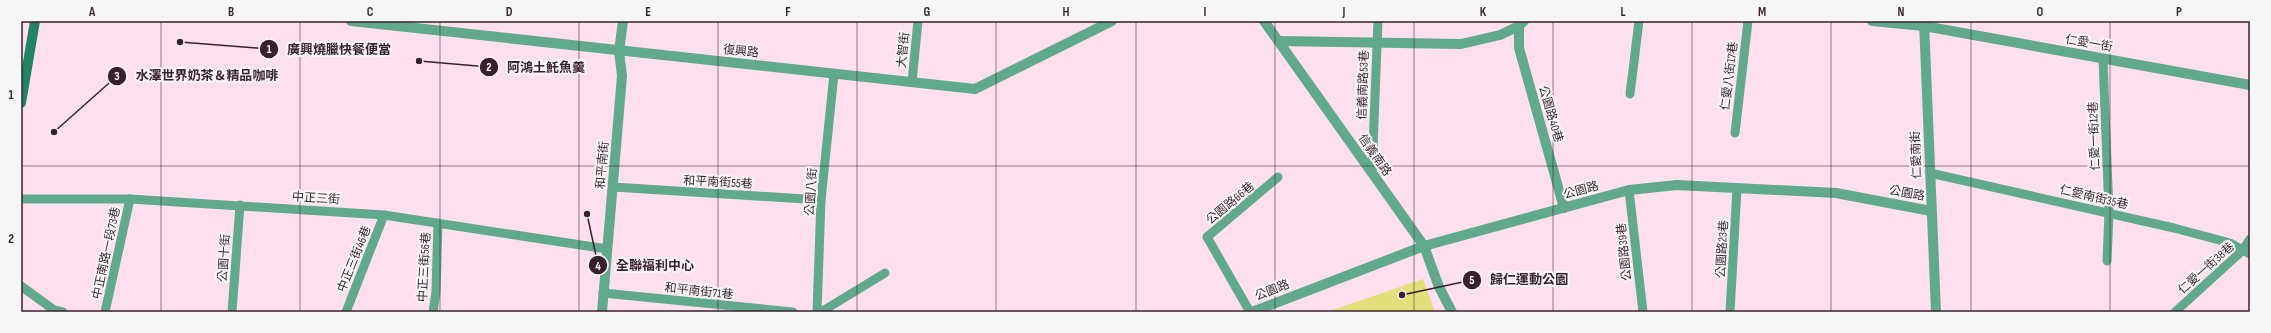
<svg xmlns="http://www.w3.org/2000/svg" width="2271" height="333" viewBox="0 0 2271 333" font-family="'Sofia Sans Condensed','Noto Sans TC',sans-serif">
	<style>
		.green { fill: #e3df7a }
		.lines { fill: none; stroke-linecap: round; stroke-linejoin: round }
		.lane { stroke: #61a98d; stroke-width: 9 }
		.street { stroke: #61a98d; stroke-width: 10 }
		.secondary { stroke: #208464; stroke-width: 10 }
		.grid { fill: none; stroke: #3a1f2e; stroke-width: 1; stroke-opacity: 0.55 }
		.labels { text-anchor: middle; stroke-width: 4; stroke-linejoin: round; paint-order: stroke }
		.street-label { font-size: 12px; fill: #3a1f2e; stroke: #f6f6f6 }
		.leader { fill: none; stroke: #3a1f2e; stroke-width: 1.5 }
		.callout-dot { fill: #3a1f2e; stroke: #f6f6f6; stroke-width: 1.5 }
		.mark-label { font-size: 12px; text-anchor: middle; font-weight: bold; fill: #fff }
		.callout-label { font-size: 13px; text-anchor: middle; font-weight: bold; fill: #3a1f2e; stroke: #f6f6f6; stroke-width: 4; stroke-linejoin: round; paint-order: stroke }
		.neatline { fill: none; stroke: #3a1f2e; stroke-width: 1.5 }
		.grid-label { font-size: 13px; text-anchor: middle; font-weight: bold; fill: #3a1f2e }
	</style>
	<rect width="100%" height="100%" fill="#fedfee"/>
	<polygon class="green" points="1423,279 1435,312 1327,312"/>
	<g class="lines">
		<g class="lane">
			<polyline points="2103,59 2109,213 2107,261"/>
			<polyline points="912,82 918,21"/>
			<polyline points="1630,94 1639,21"/>
			<polyline points="1735,133 1748,21"/>
			<polyline points="1372,173 1378,21"/>
			<polyline points="1930,173 2174,228 2230,243 2250,254"/>
			<polyline points="613,187 821,200"/>
			<polyline points="1629,190 1643,312"/>
			<polyline points="21,199 130,199 384,215 607,249"/>
			<polyline points="21,286 54,310 63,312"/>
			<polyline points="603,293 793,312"/>
			<polyline points="105,312 130,199"/>
			<polyline points="232,312 240,205"/>
			<polyline points="346,312 384,215"/>
			<polyline points="433,312 436,292 438,223"/>
			<polyline points="817,312 821,200 834,74"/>
			<polyline points="821,312 885,273"/>
			<polyline points="1250,312 1207,237 1278,177"/>
			<polyline points="1730,312 1737,188"/>
			<polyline points="2175,312 2243,250 2250,239"/>
		</g>
		<g class="street">
			<polyline points="351,21 975,89 1112,21"/>
			<polyline points="1264,21 1424,246 1439,287 1452,312"/>
			<polyline points="1872,21 1924,26 2250,85"/>
			<polyline points="1924,21 1936,312"/>
			<polyline points="1519,26 1519,48 1564,208"/>
			<polyline points="1279,41 1461,44 1500,35 1519,26 1524,21"/>
			<polyline points="602,312 622,76 619,51 623,21"/>
			<polyline points="1252,312 1424,246 1629,190 1677,185 1836,193 1931,211"/>
		</g>
		<polyline class="secondary" points="21,103 35,21"/>
	</g>
	<path class="grid" d="M161 21V312M300 21V312M440 21V312M579 21V312M718 21V312M857 21V312M996 21V312M1136 21V312M1275 21V312M1414 21V312M1553 21V312M1692 21V312M1831 21V312M1971 21V312M2110 21V312M21 166H2250"/>
	<g class="labels">
		<g class="street-label">
			<text transform="translate(2089 43) rotate(10)" y="4">仁愛一街</text>
			<text transform="translate(903 50) rotate(-84)" y="4">大智街</text>
			<text transform="translate(741 51) rotate(6)" y="4">復興路</text>
			<text transform="translate(1729 76) rotate(-83)" y="4">仁愛八街17巷</text>
			<text transform="translate(1363 85) rotate(-88)" y="4">信義南路53巷</text>
			<text transform="translate(1551 114) rotate(74)" y="4">公園路40巷</text>
			<text transform="translate(2094 136) rotate(-92)" y="4">仁愛一街12巷</text>
			<text transform="translate(1375 155) rotate(55)" y="4">信義南路</text>
			<text transform="translate(1916 155) rotate(-92)" y="4">仁愛南街</text>
			<text transform="translate(602 165) rotate(-85)" y="4">和平南街</text>
			<text transform="translate(718 182) rotate(3)" y="4">和平南街55巷</text>
			<text transform="translate(1581 190) rotate(-15)" y="4">公園路</text>
			<text transform="translate(811 192) rotate(-86)" y="4">公園八街</text>
			<text transform="translate(1907 193) rotate(10)" y="4">公園路</text>
			<text transform="translate(2094 197) rotate(13)" y="4">仁愛南街35巷</text>
			<text transform="translate(316 198) rotate(4)" y="4">中正三街</text>
			<text transform="translate(1230 203) rotate(-40)" y="4">公園路66巷</text>
			<text transform="translate(1722 249) rotate(-87)" y="4">公園路23巷</text>
			<text transform="translate(1624 252) rotate(-96)" y="4">公園路39巷</text>
			<text transform="translate(106 253) rotate(-78)" y="4">中正南路一段73巷</text>
			<text transform="translate(224 258) rotate(-86)" y="4">公園十街</text>
			<text transform="translate(354 259) rotate(-68)" y="4">中正三街46巷</text>
			<text transform="translate(424 267) rotate(-87)" y="4">中正三街56巷</text>
			<text transform="translate(2206 268) rotate(-42)" y="4">仁愛一街38巷</text>
			<text transform="translate(1272 290) rotate(-21)" y="4">公園路</text>
			<text transform="translate(699 291) rotate(6)" y="4">和平南街71巷</text>
		</g>
	</g>
	<path class="leader" d="M180 42L269 49M419 61L489 67M54 132L117 76M587 214L598 265M1402 295L1472 280"/>
	<g class="callout-dot">
		<circle cx="180" cy="42" r="4"/>
		<circle cx="419" cy="61" r="4"/>
		<circle cx="54" cy="132" r="4"/>
		<circle cx="587" cy="214" r="4"/>
		<circle cx="1402" cy="295" r="4"/>
		<circle cx="269" cy="49" r="10"/>
		<circle cx="489" cy="67" r="10"/>
		<circle cx="117" cy="76" r="10"/>
		<circle cx="598" cy="265" r="10"/>
		<circle cx="1472" cy="280" r="10"/>
	</g>
	<g class="mark-label">
		<text x="269" y="53">1</text>
		<text x="489" y="71">2</text>
		<text x="117" y="80">3</text>
		<text x="598" y="270">4</text>
		<text x="1472" y="284">5</text>
	</g>
	<g class="callout-label">
		<text x="339" y="54">廣興燒臘快餐便當</text>
		<text x="546" y="72">阿鴻土魠魚羹</text>
		<text x="207" y="80">水澤世界奶茶＆精品咖啡</text>
		<text x="655" y="270">全聯福利中心</text>
		<text x="1529" y="284">歸仁運動公園</text>
	</g>
	<rect width="2271" height="333" fill="none" stroke="#f6f6f6" stroke-width="44"/>
	<rect x="22" y="22" width="2227" height="289" class="neatline"/>
	<g class="grid-label">
		<text x="92" y="16">A</text>
		<text x="231" y="16">B</text>
		<text x="370" y="16">C</text>
		<text x="509" y="16">D</text>
		<text x="648" y="16">E</text>
		<text x="788" y="16">F</text>
		<text x="927" y="16">G</text>
		<text x="1066" y="16">H</text>
		<text x="1205" y="16">I</text>
		<text x="1344" y="16">J</text>
		<text x="1483" y="16">K</text>
		<text x="1623" y="16">L</text>
		<text x="1762" y="16">M</text>
		<text x="1901" y="16">N</text>
		<text x="2040" y="16">O</text>
		<text x="2179" y="16">P</text>
		<text x="11" y="99">1</text>
		<text x="11" y="243">2</text>
	</g>
</svg>
